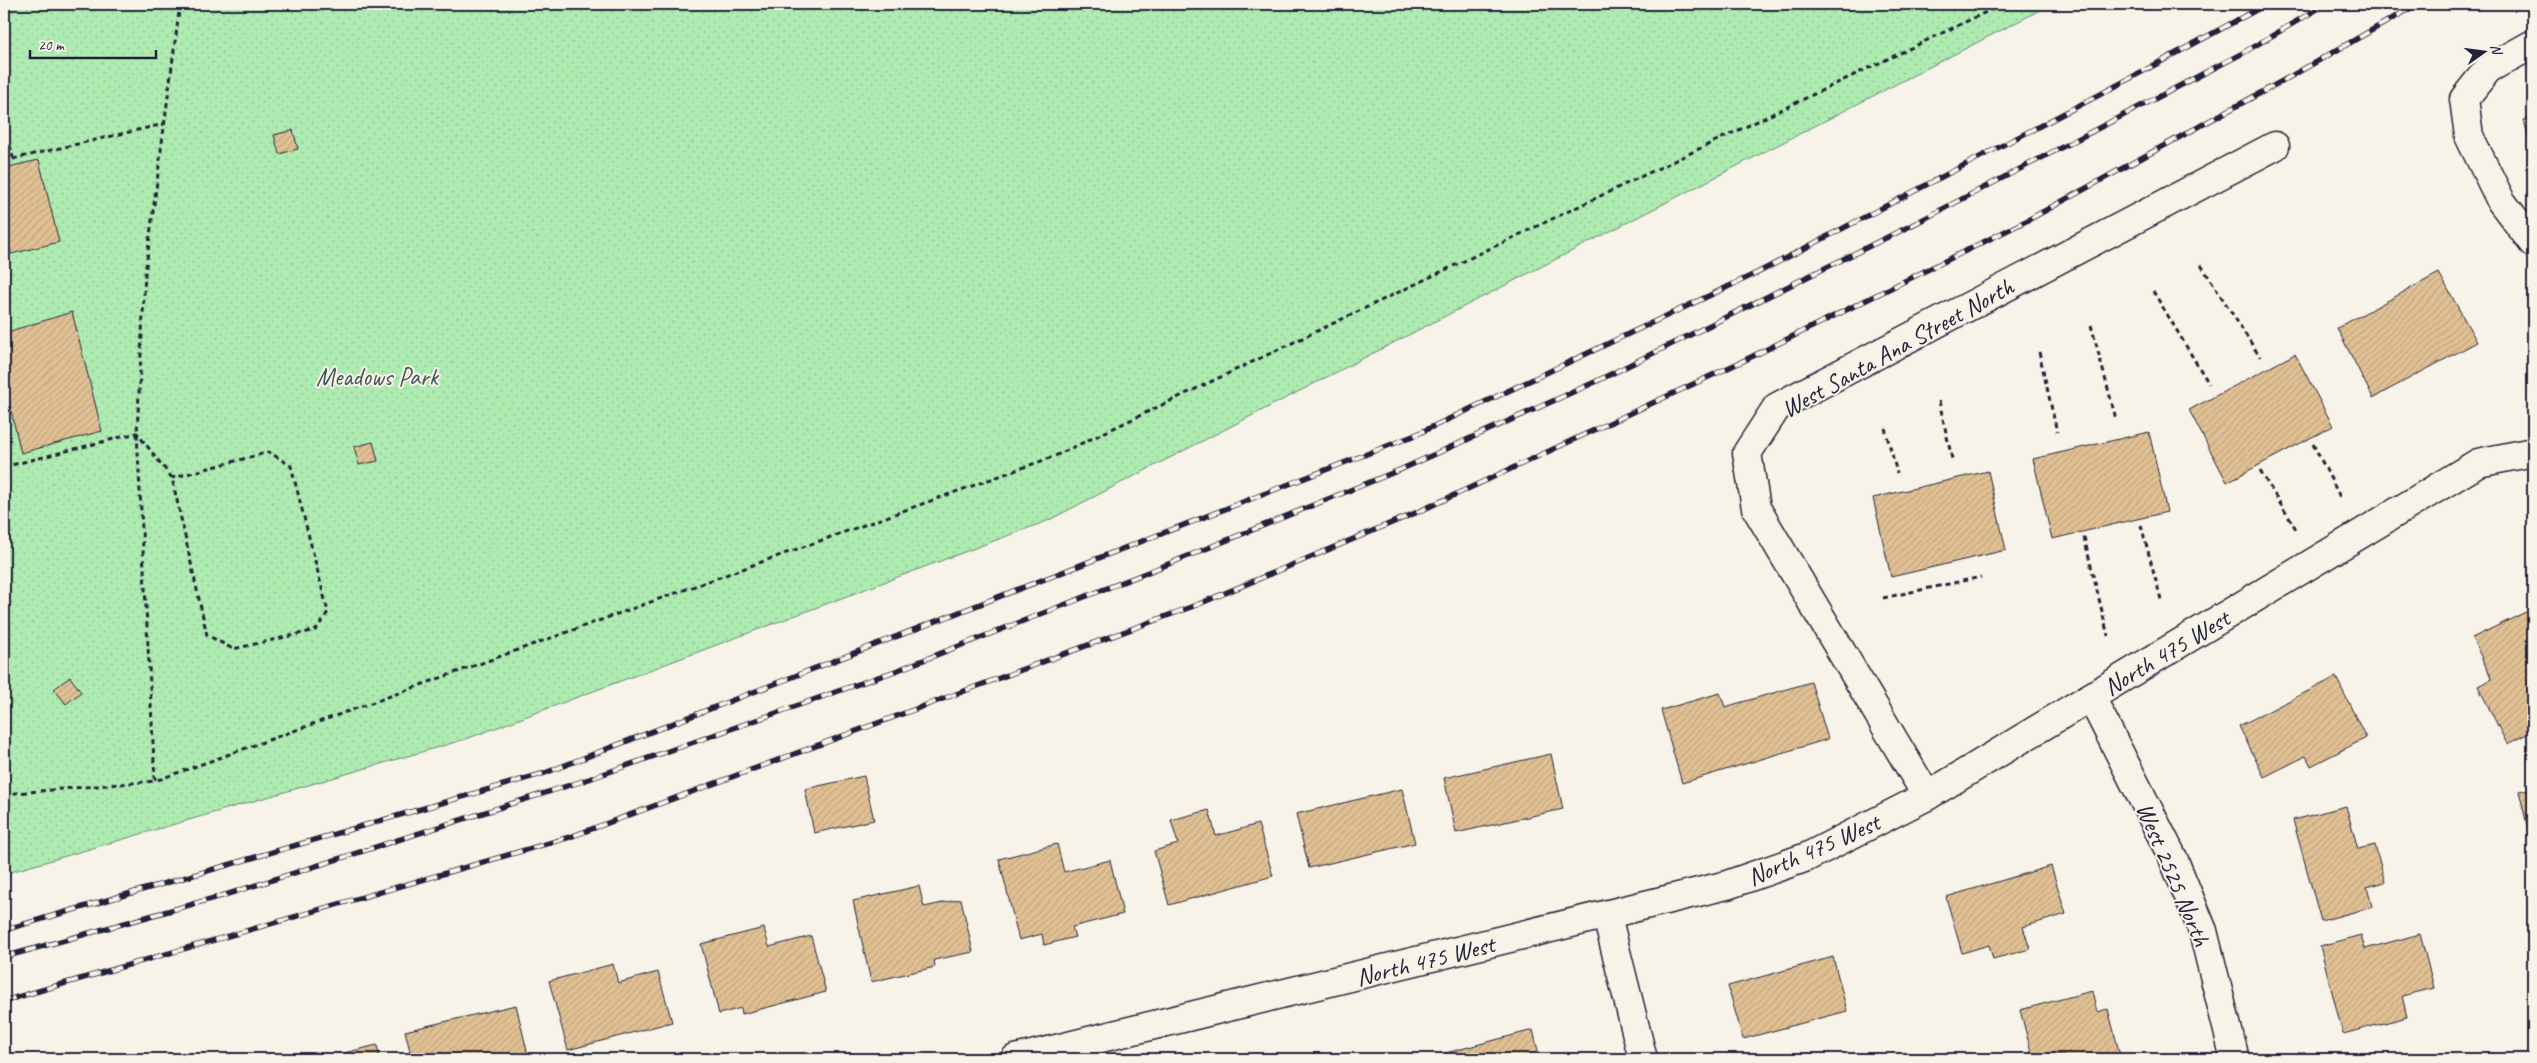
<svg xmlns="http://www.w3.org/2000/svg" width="2537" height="1063" viewBox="0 0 2537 1063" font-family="Caveat,sans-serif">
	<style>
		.park { fill: url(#park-dots); stroke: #688676 }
		.building { fill: url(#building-hatch); stroke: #22223b }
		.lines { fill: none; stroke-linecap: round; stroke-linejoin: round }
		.minor-casing { stroke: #22223b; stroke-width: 31 }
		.path { stroke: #22223b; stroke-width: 3; stroke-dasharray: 5 4; stroke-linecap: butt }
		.minor { stroke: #f7f3e8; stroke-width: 28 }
		.rail-casing { stroke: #22223b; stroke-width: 5.5 }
		.rail { stroke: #f7f3e8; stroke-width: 4; stroke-dasharray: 11; stroke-linecap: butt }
		.labels { text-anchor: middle; stroke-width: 4; stroke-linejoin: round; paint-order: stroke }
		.street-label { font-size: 25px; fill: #22223b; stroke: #f7f3e8 }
		.park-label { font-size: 25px; fill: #455458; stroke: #f7f3e8 }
	</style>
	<defs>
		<pattern id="park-dots" width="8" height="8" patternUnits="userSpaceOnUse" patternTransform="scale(1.25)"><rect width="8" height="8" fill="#aeebb1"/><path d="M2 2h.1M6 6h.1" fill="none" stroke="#95c999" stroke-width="1.8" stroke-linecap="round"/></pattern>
		<pattern id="building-hatch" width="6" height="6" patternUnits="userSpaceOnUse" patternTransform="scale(1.25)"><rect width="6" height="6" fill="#e1c194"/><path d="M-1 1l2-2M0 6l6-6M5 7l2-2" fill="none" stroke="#c1a680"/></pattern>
	</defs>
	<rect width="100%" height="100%" fill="#f7f3e8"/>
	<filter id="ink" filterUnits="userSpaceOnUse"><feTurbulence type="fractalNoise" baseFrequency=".02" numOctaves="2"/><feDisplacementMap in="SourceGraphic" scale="10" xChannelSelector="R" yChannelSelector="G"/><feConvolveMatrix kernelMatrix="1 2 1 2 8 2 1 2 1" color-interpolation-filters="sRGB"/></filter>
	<g filter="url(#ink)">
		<polygon class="park" points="4,4 2052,4 1047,521 466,739 4,874"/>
		<g class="building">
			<polygon points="2533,117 2533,159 2524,120"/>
			<polygon points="293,130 298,149 279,154 274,135"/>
			<polygon points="39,160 59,242 11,254 4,222 4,168"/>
			<polygon points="2439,273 2477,342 2373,398 2337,328"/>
			<polygon points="72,312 102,431 21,453 4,381 4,333"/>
			<polygon points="2295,354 2333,426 2227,482 2189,410"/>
			<polygon points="2149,432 2167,512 2052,539 2033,459"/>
			<polygon points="373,442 378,461 359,465 354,447"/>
			<polygon points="1988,471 2006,550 1891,577 1873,498"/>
			<polygon points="2530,610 2533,617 2533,731 2507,744 2478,686 2492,679 2472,638"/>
			<polygon points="70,677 81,692 66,704 54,689"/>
			<polygon points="2336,677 2366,738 2311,766 2306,756 2264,777 2239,726"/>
			<polygon points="1811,682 1828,739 1682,783 1661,710 1720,693 1725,707"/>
			<polygon points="1551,754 1563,809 1456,833 1444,778"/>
			<polygon points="864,776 874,820 814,833 805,789"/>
			<polygon points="2533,788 2533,850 2519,791"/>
			<polygon points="1402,789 1415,843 1309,868 1296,814"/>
			<polygon points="2346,806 2358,849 2375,845 2385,882 2367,887 2372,907 2321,921 2293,820"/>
			<polygon points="1209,810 1216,836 1258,824 1273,876 1169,905 1154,851 1178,844 1171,820"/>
			<polygon points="1057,844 1064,872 1110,860 1123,914 1072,927 1075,937 1044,945 1042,934 1019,940 999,859"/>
			<polygon points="2051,866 2066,914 2023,927 2030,949 1993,959 1989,945 1962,953 1946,897"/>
			<polygon points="919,886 924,907 961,899 973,952 934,960 935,967 871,982 853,901"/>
			<polygon points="764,928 769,947 811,936 826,992 742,1014 741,1008 719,1014 701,944"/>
			<polygon points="2420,934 2434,988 2402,996 2407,1017 2343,1034 2320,946 2361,935 2365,949"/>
			<polygon points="1833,957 1847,1011 1743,1039 1728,986"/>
			<polygon points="613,964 618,983 658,972 672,1022 568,1050 549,981"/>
			<polygon points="2092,991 2097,1012 2108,1009 2121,1059 2064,1059 2063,1054 2033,1059 2020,1010"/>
			<polygon points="516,1005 529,1059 412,1059 405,1031"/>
			<polygon points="1533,1030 1540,1059 1423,1059"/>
			<polygon points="377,1045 380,1059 319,1059"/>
		</g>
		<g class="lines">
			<g class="minor-casing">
				<g id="minor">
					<polyline points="2533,44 2488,69 2464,99 2469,136 2501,201 2533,243"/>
					<polyline points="2091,697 2173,858 2203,931 2235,1059"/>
					<polyline points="1927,796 1756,508 1747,453 1777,407 2275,146"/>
					<polyline points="1607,916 1643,1059"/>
					<polyline points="1015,1059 1727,885 1807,857 1927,796 2478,463 2533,452"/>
				</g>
			</g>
			<g class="path">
				<polyline points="180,4 145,274 137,433 155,781 1055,456 2003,4"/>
				<polyline points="4,119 13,158"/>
				<polyline points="4,161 164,124"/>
				<polyline points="2201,265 2260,357"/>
				<polyline points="2153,291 2209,384"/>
				<polyline points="2091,325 2116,419"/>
				<polyline points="2039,352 2057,432"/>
				<polyline points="1939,401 1952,459"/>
				<polyline points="1885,428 1897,473"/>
				<polyline points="2313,444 2341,499"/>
				<polyline points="4,467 137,433 172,478 207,635 233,649 316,630 328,612 291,466 269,452 172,478"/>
				<polyline points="2260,471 2296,529"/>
				<polyline points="2141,525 2162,603"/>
				<polyline points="2084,537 2108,636"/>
				<polyline points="1883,598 1981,577"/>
				<polyline points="4,794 155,781"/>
			</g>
			<use href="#minor" class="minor"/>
			<g class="rail-casing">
				<g id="rail">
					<polyline points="4,930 545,773 1413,436 1759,272 2101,94 2267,4"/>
					<polyline points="4,957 225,895 589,779 898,670 1166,565 1402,469 1595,382 1916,223 2241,54 2326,4"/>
					<polyline points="4,1001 570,837 1199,604 1420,511 1745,360 2028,220 2286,79 2418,4"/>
				</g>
			</g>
			<use href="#rail" class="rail"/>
		</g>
	</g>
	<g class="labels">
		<g class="street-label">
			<text transform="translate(1897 347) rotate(-29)" y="9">West Santa Ana Street North</text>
			<text transform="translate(2166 652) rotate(-31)" y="9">North 475 West</text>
			<text transform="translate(1813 849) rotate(-24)" y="9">North 475 West</text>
			<text transform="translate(2174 874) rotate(67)" y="9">West 2525 North</text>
			<text transform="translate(1425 960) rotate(-14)" y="9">North 475 West</text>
		</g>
		<g class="park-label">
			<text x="377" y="385">Meadows Park</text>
		</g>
	</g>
	<rect width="2537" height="1063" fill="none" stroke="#f7f3e8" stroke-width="20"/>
	<rect x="10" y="10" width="2517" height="1043" fill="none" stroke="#22223b" stroke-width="2" filter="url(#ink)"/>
	<g transform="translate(2484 52) rotate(76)" stroke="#f7f3e8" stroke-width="4" paint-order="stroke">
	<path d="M0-4L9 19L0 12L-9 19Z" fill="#22223b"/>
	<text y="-8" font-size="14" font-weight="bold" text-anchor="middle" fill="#22223b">N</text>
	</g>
	<path d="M30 50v8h126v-8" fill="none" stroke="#22223b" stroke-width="2.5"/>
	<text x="38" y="50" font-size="15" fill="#22223b" stroke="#f7f3e8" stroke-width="4" paint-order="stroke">20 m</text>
</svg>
